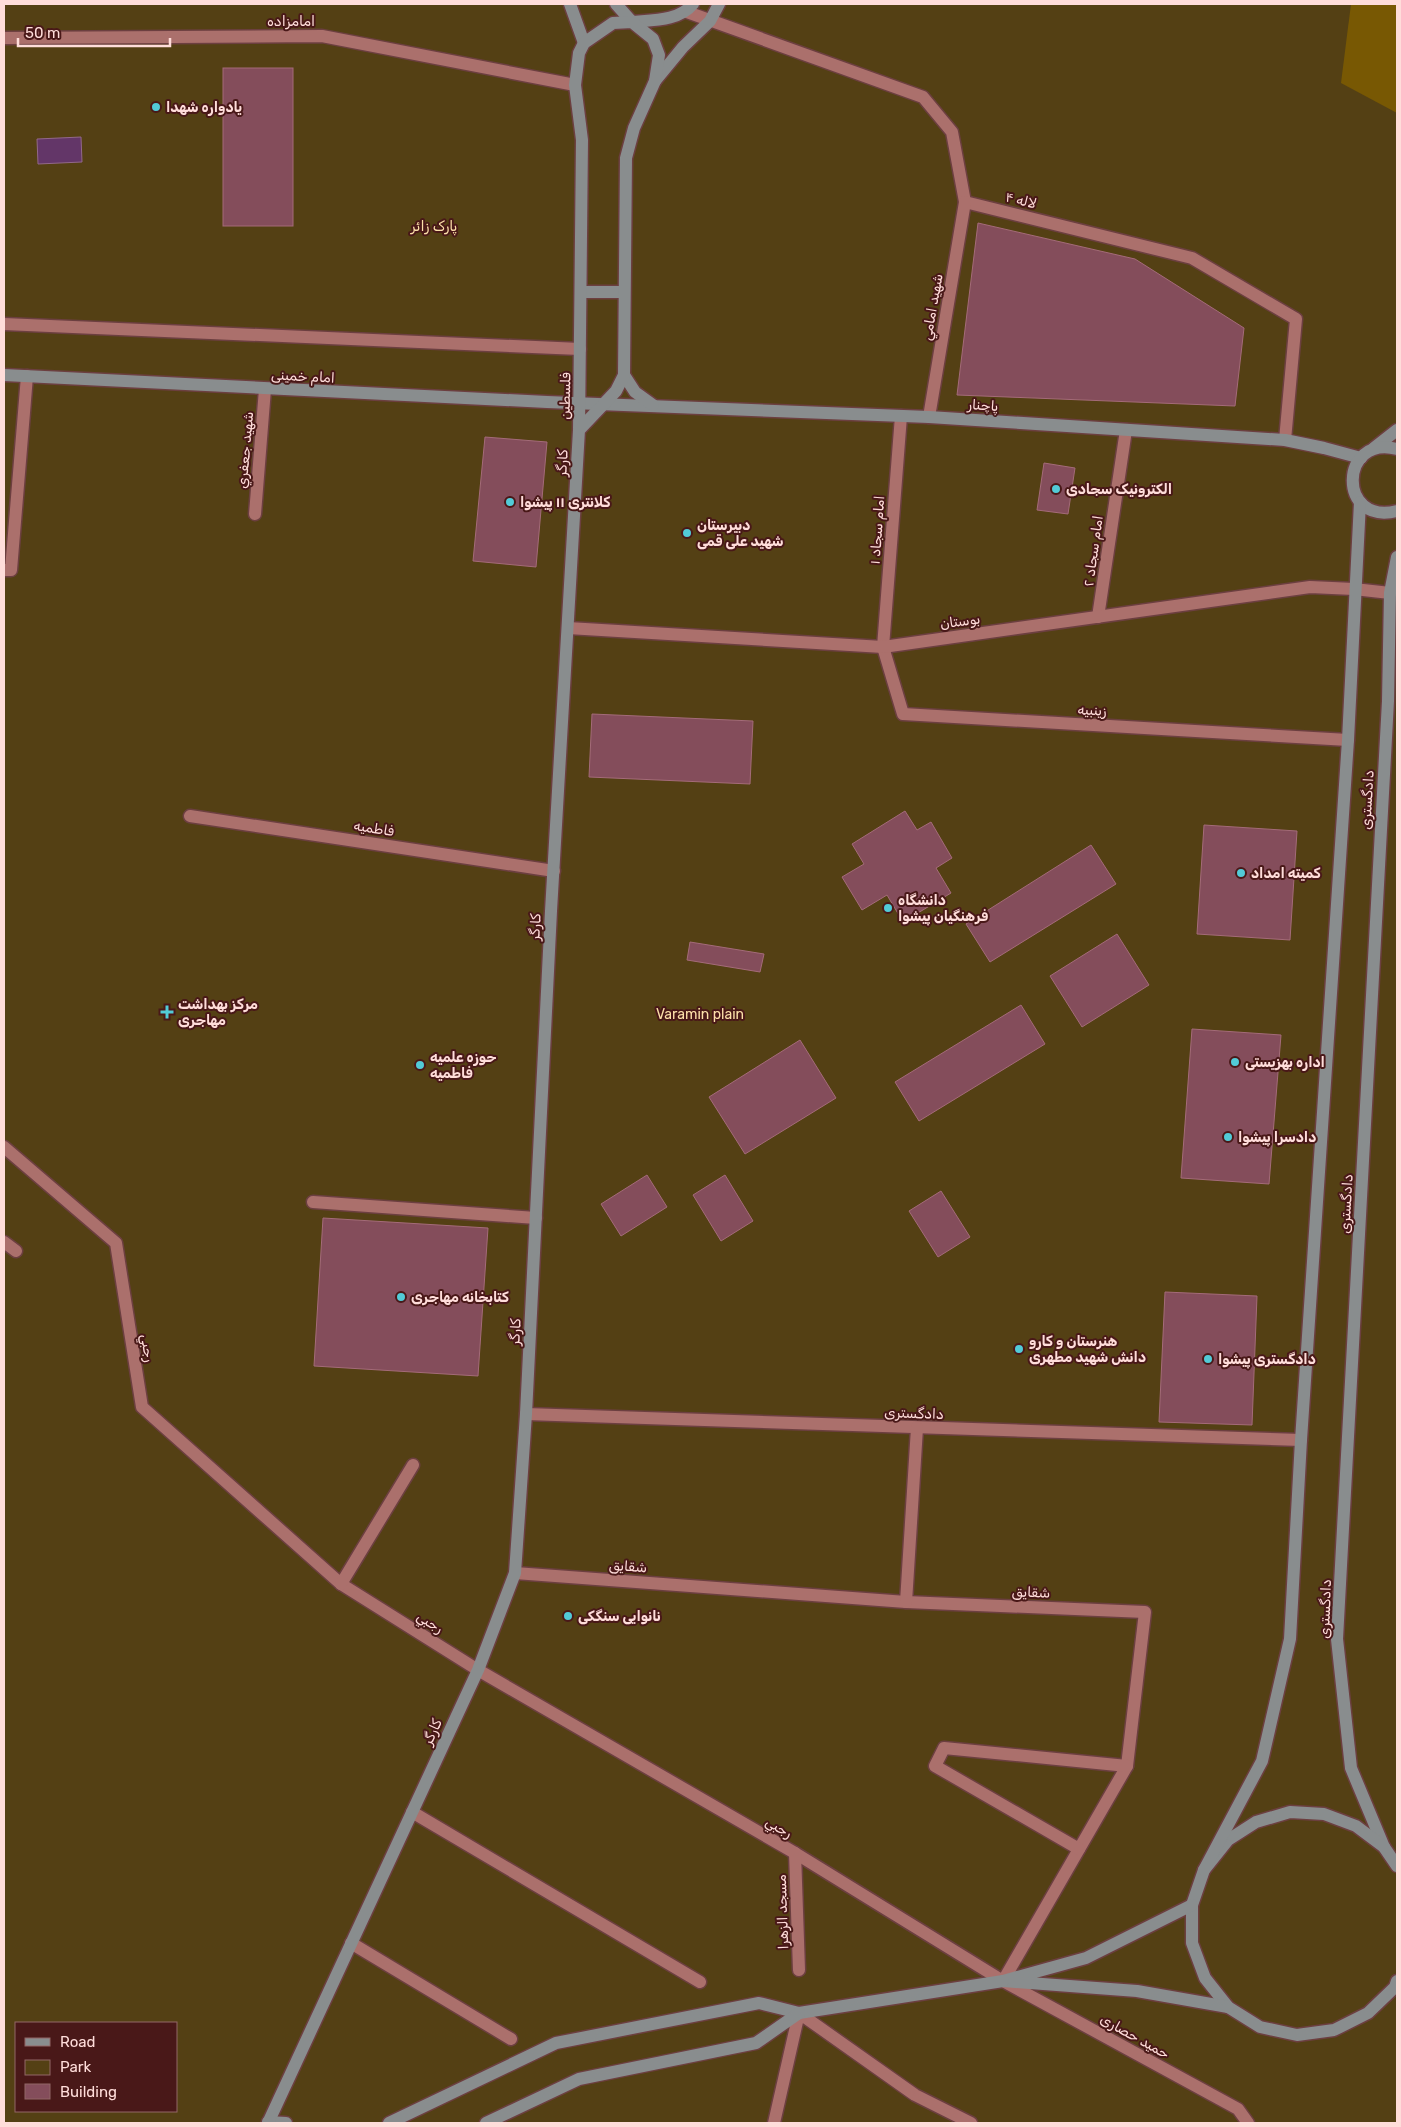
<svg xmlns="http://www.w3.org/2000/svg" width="1401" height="2127" viewBox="0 0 1401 2127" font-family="Rubik,Cairo,sans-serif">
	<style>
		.green { fill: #544014; fill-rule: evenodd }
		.forest { fill: #785803 }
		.water { fill: #633668; stroke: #92688a }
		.building { fill: #844d5b; stroke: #a46b79 }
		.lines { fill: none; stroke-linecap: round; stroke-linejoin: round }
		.street-casing { stroke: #6c3f40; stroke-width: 15 }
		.secondary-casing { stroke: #6c3f40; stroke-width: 15 }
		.street { stroke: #ab706c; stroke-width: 12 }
		.secondary { stroke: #898d8e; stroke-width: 12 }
		.poi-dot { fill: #52cbd7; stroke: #491818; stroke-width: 2 }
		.labels { text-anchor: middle; stroke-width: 4; stroke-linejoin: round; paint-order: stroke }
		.street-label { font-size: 14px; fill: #ffddda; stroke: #491818 }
		.poi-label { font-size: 14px; font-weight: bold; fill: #ffddda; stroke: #491818; text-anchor: start }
		.park-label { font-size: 14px; fill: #fce0a9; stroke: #491818 }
	</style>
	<rect width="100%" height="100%" fill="#552322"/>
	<path class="green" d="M4 4H1397V2123H4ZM16 2023H176V2111H16Z"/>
	<polygon class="forest" points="1351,4 1397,4 1397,113 1341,83"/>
	<polygon class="water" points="81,137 82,162 38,164 37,139"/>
	<g class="building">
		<rect x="223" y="68" width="70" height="158"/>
		<polygon points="978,223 1135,259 1244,328 1235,406 957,395"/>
		<polygon points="485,437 547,442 536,567 473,561"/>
		<polygon points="1044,463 1075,468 1068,514 1037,510"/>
		<polygon points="592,714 753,721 750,784 589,777"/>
		<polygon points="905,811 917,830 931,822 952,858 936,868 951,893 903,922 887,895 862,910 842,877 864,864 852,844"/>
		<polygon points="1204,825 1297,831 1290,940 1197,934"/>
		<polygon points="1091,845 1116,884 990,962 966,924"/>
		<polygon points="1117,934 1149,985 1082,1027 1050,976"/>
		<polygon points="690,942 764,954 760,972 687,960"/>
		<polygon points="1021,1005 1045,1044 919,1121 895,1082"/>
		<polygon points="1192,1029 1281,1035 1269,1184 1181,1178"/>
		<polygon points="800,1040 836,1098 745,1154 709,1097"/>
		<polygon points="647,1175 667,1207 621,1236 601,1204"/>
		<polygon points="725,1175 753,1221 721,1241 693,1195"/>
		<polygon points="941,1191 970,1237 938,1257 909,1211"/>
		<polygon points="323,1218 488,1228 478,1376 314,1366"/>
		<polygon points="1165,1292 1257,1296 1252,1425 1159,1422"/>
	</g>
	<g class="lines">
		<g class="street-casing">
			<g id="street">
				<polyline points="687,12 923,97 952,132 965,202 1192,258 1296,319 1285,440"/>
				<polyline points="4,38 322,36 575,85"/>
				<polyline points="4,324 580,349"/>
				<polyline points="901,416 883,647 903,714 1348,740"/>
				<polyline points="929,417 965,202"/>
				<polyline points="255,514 265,389"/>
				<polyline points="4,570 11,570 27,376"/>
				<polyline points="1098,617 1126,430"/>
				<polyline points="568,628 883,647 1310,587 1354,589 1390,593"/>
				<polyline points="190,816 554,871"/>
				<polyline points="4,1147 116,1243 142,1407 341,1584 478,1670 795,1853 1003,1981 1238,2109 1248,2123"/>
				<polyline points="313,1202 536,1218"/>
				<polyline points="4,1242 16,1251"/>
				<polyline points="526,1414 1301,1440"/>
				<polyline points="515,1573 906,1602 1145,1612 1127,1766 1003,1981"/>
				<polyline points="341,1584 413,1465"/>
				<polyline points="906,1602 917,1428"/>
				<polyline points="412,1812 700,1982"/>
				<polyline points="1079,1849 935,1766 944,1748 1127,1766"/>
				<polyline points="795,1853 799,1970"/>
				<polyline points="351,1943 511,2039"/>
				<polyline points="774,2123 799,2013 915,2095 971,2123"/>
			</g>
		</g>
		<g class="secondary-casing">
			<g id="secondary">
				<polyline points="570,4 584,43"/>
				<path d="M616 4 632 22C653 20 679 21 693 4"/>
				<polyline points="655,81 683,47 710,21 719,4"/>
				<polyline points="581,292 623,292"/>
				<polyline points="4,375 547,402 929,417 1285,440 1324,448 1361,458"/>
				<polyline points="624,375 635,392 653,405"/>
				<polyline points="1374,448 1397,430"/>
				<path d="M1397 449C1339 434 1337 526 1397 511"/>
				<polyline points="1384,1847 1351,1768 1337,1639 1388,701 1390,593 1397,557"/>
				<polyline points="1397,1866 1384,1847 1356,1826 1324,1814 1290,1812 1256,1822 1228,1840 1204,1870 1192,1905 1192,1943 1205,1978 1228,2007 1260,2027 1297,2035 1334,2030 1368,2013 1395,1987 1397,1981"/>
				<polyline points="1204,1870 1262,1761 1290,1639 1301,1440 1348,740 1360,502"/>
				<polyline points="1192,1905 1086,1958 1003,1981 1137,1991 1228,2007"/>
				<polyline points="268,2122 286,2123"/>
				<polyline points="268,2123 478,1670 515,1573 526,1414 551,911 579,430 582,140 575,85 579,53 584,43 613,23 632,22 653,39 659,55 655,81 634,128 626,158 624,375 616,391 579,430"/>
				<polyline points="389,2123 556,2043 759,2003 799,2013 1003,1981"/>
				<polyline points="486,2123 579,2079 756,2043 799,2013"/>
			</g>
		</g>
		<use href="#street" class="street"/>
		<use href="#secondary" class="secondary"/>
	</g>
	<g class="poi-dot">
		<circle cx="156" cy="107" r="5"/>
		<circle cx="1056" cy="489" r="5"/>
		<circle cx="510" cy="502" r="5"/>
		<circle cx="687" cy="533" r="5"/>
		<circle cx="1241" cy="873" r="5"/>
		<circle cx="888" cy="908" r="5"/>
		<path d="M164.5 1004.5h5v5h5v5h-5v5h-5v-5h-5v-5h5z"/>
		<circle cx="1235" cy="1062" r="5"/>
		<circle cx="420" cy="1065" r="5"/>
		<circle cx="1228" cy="1137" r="5"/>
		<circle cx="401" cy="1297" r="5"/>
		<circle cx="1019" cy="1349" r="5"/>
		<circle cx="1208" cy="1359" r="5"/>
		<circle cx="568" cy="1616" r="5"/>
	</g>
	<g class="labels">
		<g class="street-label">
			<text x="291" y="26">امامزاده</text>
			<text transform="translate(1021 200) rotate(14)" y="5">لاله ۴</text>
			<text transform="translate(932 307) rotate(-80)" y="5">شهيد امامي</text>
			<text transform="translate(303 376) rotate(3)" y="5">امام خمینی</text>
			<text transform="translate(565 396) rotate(-89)" y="5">فلسطین</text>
			<text transform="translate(983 405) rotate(4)" y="5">پاچنار</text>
			<text transform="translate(245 450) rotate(-85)" y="5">شهيد جعفري</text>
			<text transform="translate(562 463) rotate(-87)" y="5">کارگر</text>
			<text transform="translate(877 530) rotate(-86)" y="5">امام سجاد ۱</text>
			<text transform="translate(1093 551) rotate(-82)" y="5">امام سجاد ۲</text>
			<text transform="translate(960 621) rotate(-8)" y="5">بوستان</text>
			<text transform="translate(1092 710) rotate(3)" y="5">زينبيه</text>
			<text transform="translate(1367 800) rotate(-87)" y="5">دادگستری</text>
			<text transform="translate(374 828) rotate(9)" y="5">فاطميه</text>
			<text transform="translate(535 927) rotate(-87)" y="5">کارگر</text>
			<text transform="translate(1346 1204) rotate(-87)" y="5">دادگستری</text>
			<text transform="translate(515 1332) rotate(-87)" y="5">کارگر</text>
			<text transform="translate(148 1348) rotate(81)" y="5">رجبي</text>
			<text transform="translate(914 1413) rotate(2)" y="5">دادگستری</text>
			<text transform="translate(628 1566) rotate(4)" y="5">شقايق</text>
			<text transform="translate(1031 1592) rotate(2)" y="5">شقايق</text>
			<text transform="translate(1325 1609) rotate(-88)" y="5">دادگستری</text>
			<text transform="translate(430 1622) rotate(32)" y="5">رجبي</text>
			<text transform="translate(432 1732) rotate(-65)" y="5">کارگر</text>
			<text transform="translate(779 1827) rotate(30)" y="5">رجبي</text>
			<text transform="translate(782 1912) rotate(-92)" y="5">مسجد الزهرا</text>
			<text transform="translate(1135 2036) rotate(29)" y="5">حمید حصاری</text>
		</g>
		<g class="poi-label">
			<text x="166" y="112">یادواره شهدا</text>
			<text x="1066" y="494">الکترونیک سجادی</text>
			<text x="520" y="507">کلانتری ۱۱ پیشوا</text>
			<text x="697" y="530">دبیرستان<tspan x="697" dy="16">شهید علی قمی</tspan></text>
			<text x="1251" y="878">کمیته امداد</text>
			<text x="898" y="905">دانشگاه<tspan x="898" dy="16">فرهنگیان پیشوا</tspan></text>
			<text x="178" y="1009">مرکز بهداشت<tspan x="178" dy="16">مهاجری</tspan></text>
			<text x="430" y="1062">حوزه علمیه<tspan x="430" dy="16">فاطمیه</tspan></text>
			<text x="1245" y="1067">اداره بهزیستی</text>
			<text x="1238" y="1142">دادسرا پیشوا</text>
			<text x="411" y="1302">کتابخانه مهاجری</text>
			<text x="1029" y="1346">هنرستان و کارو<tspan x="1029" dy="16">دانش شهید مطهری</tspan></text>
			<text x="1218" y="1364">دادگستری پیشوا</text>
			<text x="578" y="1621">نانوایی سنگکی</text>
		</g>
		<g class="park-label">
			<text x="434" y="231">پارک زائر</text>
			<text x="700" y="1019">Varamin plain</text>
		</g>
	</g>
	<rect width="1401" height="2127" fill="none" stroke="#ffddda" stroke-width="10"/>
	<rect x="15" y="2022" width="162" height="90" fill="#491818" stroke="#926766"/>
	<rect x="25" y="2038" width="25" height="8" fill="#898d8e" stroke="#926766"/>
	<text x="60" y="2047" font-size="15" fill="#ffddda">Road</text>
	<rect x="25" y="2060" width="25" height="15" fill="#544014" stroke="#926766"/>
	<text x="60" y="2072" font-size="15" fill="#ffddda">Park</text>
	<rect x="25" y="2084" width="25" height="15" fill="#844d5b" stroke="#926766"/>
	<text x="60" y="2097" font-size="15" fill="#ffddda">Building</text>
	<path d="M18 38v8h152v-8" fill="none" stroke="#ffddda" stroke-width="2.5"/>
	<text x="25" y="38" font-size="15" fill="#ffddda" stroke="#491818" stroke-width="4" paint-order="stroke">50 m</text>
</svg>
